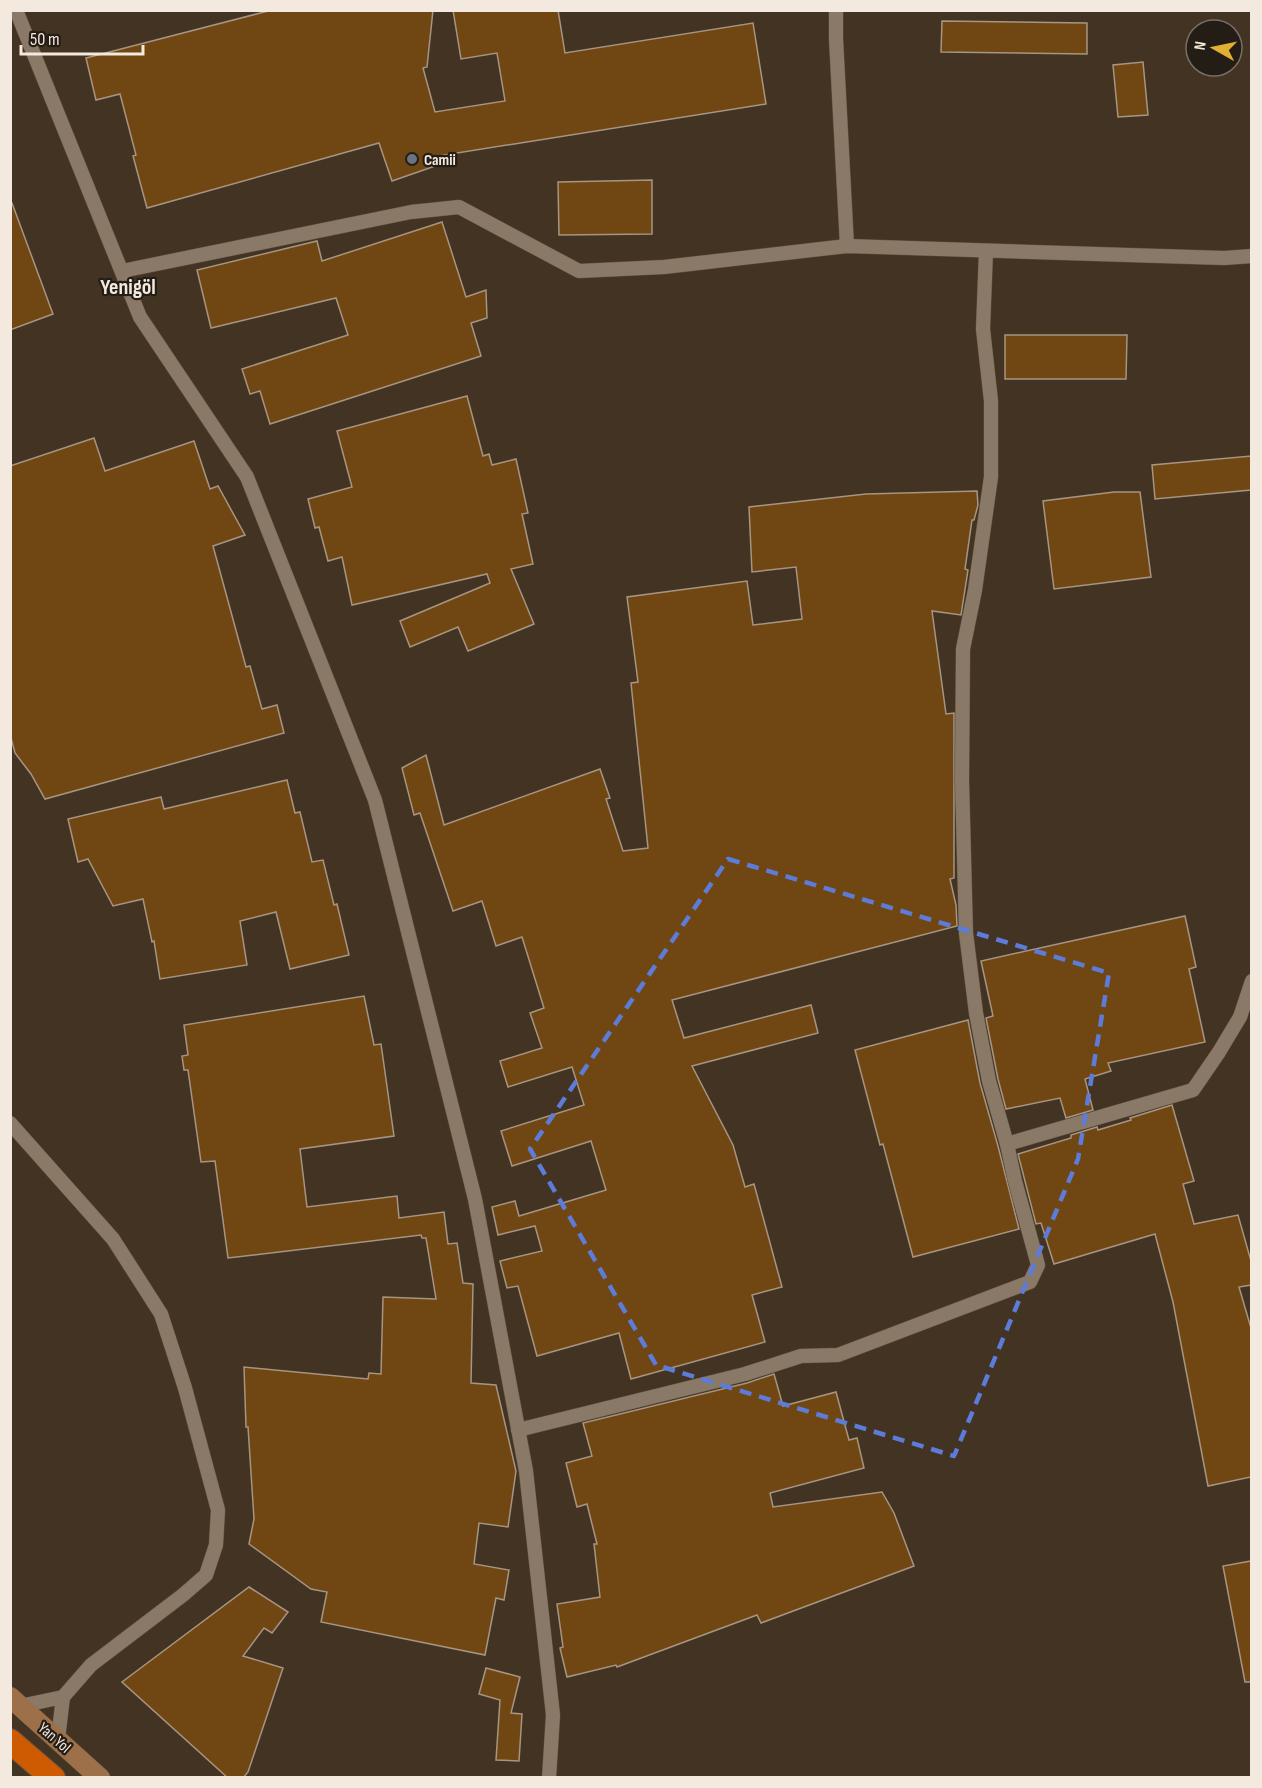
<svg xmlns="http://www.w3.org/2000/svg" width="1262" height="1788" viewBox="0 0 1262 1788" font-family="'Sofia Sans Condensed',sans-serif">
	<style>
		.building { fill: #704713; stroke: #a79582; stroke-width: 1.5 }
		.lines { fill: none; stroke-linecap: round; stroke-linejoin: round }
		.street-casing { stroke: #5e5142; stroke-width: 15 }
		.secondary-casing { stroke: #5e5142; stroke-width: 21 }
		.highway-casing { stroke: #5e5142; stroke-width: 26 }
		.street { stroke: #8a7967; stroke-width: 14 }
		.secondary { stroke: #9e7049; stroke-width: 20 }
		.highway { stroke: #ce5b02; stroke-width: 24 }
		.marked { fill: none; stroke: #5d7cda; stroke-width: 4.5; stroke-dasharray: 12 8; stroke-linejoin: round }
		.worship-dot { fill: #6b7280; stroke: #241d15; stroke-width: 2 }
		.labels { text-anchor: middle; stroke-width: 4.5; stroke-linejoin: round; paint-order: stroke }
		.poi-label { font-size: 16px; font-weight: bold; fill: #f3e9df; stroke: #241d15; text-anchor: start }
		.street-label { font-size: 16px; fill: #f3e9df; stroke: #241d15 }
		.district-label { font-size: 22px; font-weight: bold; fill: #f3e9df; stroke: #241d15 }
	</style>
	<rect width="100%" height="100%" fill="#433323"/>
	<g class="building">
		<polygon points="272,10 433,10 427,67 423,68 435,112 505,101 497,53 461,59 453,10 558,10 565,53 753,23 766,104 438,156 441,164 392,181 379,143 147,208 133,156 136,155 120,94 96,100 86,58"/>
		<polygon points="942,21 1087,23 1087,54 941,52"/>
		<polygon points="1143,62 1148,115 1118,117 1113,65"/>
		<polygon points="652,180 652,234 559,235 558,182"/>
		<polygon points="10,203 12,203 53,314 10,330"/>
		<polygon points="442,222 466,297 486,290 487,318 471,323 481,356 270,424 260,391 250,394 242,369 348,335 336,298 211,328 197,270 317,241 322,261"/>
		<polygon points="1005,335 1127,335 1126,379 1005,379"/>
		<polygon points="467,396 483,456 489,454 492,465 516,459 528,513 522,514 533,564 511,569 534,624 468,651 458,627 410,647 400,621 490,583 487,574 352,605 342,557 328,561 319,527 315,528 308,499 352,487 337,431"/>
		<polygon points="94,438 105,471 194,441 210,489 218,486 245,535 213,546 246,667 250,666 262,709 277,705 284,733 45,799 31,774 15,753 10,734 10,466"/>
		<polygon points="1251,456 1251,490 1155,499 1152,465"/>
		<polygon points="977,491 978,505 974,520 972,520 965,569 968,570 961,615 932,611 946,714 954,713 954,878 950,879 956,905 957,926 672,1000 684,1038 811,1005 818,1033 692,1066 733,1145 745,1187 754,1184 782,1287 752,1295 765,1342 631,1379 619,1333 537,1356 518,1286 507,1288 500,1261 542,1251 535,1226 498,1235 492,1207 515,1201 519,1216 606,1190 591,1141 512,1166 501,1131 584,1105 572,1067 508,1087 500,1061 542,1048 530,1013 544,1008 522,937 496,946 482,901 453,911 420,813 414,815 402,768 426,755 444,825 600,769 610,798 606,799 623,851 648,848 631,683 638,682 627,597 747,581 753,625 802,619 796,567 752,572 749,507 866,494"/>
		<polygon points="1114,492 1140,492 1151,577 1054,589 1043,501"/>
		<polygon points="287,780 295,813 300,812 312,862 323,860 334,905 337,904 349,955 290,969 276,912 240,921 247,965 160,979 154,941 152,942 143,899 113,906 88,859 78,862 68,819 161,797 164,809"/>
		<polygon points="1185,916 1196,967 1189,969 1205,1042 1108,1063 1111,1071 1085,1079 1093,1110 1066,1118 1060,1098 1006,1109 998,1079 986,1018 993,1016 981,961"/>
		<polygon points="364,996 374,1045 381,1044 394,1136 300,1149 307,1207 397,1196 399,1218 444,1212 448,1244 457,1243 463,1283 473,1284 471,1383 496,1385 516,1471 508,1527 479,1523 474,1564 509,1570 504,1600 496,1598 485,1655 321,1622 327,1592 311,1589 249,1544 254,1519 248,1427 246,1427 244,1367 368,1379 369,1373 381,1374 383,1297 436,1299 426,1238 422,1238 421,1235 228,1258 215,1161 201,1162 188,1070 184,1070 182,1056 188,1055 184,1025"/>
		<polygon points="968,1020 980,1083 998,1146 1019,1229 913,1257 883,1144 880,1145 855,1050"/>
		<polygon points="1172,1105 1194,1181 1183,1184 1194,1224 1238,1215 1251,1261 1251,1285 1239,1287 1251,1328 1251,1477 1208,1486 1173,1302 1155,1234 1054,1264 1041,1223 1036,1224 1018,1154 1071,1138 1071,1135 1097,1127 1098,1130 1131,1120 1130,1118"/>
		<polygon points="774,1374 783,1406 836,1392 849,1440 857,1438 864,1468 770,1493 773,1507 882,1492 894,1513 914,1566 761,1623 757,1615 617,1667 616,1665 567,1677 560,1648 563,1647 557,1604 600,1597 594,1544 597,1544 587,1504 577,1507 566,1463 592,1456 583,1423 747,1383"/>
		<polygon points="1251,1561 1251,1682 1245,1682 1223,1566"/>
		<polygon points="249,1587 288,1612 272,1633 264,1628 243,1656 283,1668 248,1772 243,1778 228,1778 122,1682"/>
		<polygon points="486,1668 520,1677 511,1713 522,1714 519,1761 496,1760 500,1700 479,1694"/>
	</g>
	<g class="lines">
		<g class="street-casing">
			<g id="street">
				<polyline points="16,10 140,317 247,477 375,800 475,1199 526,1471 553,1715 549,1778"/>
				<polyline points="836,10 836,39 847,246"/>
				<polyline points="122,271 411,212 459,207 579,271 664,267 847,246 1224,258 1252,256"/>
				<polyline points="10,1123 113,1239 161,1314 185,1388 218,1510 216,1545 206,1575 183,1595 91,1665 63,1697 58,1739"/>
				<polyline points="1007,1144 1193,1090 1219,1052 1240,1017 1252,981"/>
				<polyline points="518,1430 745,1374 801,1356 838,1355 1030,1282 1038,1265 1015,1181 1007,1144 989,1081 976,1013 966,933 962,780 963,649 975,590 991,477 991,401 983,329 986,251"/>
				<polyline points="20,1706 63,1697"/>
			</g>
		</g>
		<g class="secondary-casing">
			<polyline id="secondary" points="10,1697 100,1778"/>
		</g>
		<g class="highway-casing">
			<polyline id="highway" points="10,1741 53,1778"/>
		</g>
		<use href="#street" class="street"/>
		<use href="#secondary" class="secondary"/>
		<use href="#highway" class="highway"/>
	</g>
	<path class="marked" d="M728 859 1109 973 1078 1159 954 1456 656 1365 530 1149Z"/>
	<circle class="worship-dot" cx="412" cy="159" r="6"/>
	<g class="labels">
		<g class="poi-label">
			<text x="424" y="165">Camii</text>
		</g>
		<g class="street-label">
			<text transform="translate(55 1737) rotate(41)" y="6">Yan Yol</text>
		</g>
		<g class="district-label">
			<text x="128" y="294">Yenigöl</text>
		</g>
	</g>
	<rect width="1262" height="1788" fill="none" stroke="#f3e9df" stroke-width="24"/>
	<g transform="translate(1214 48) rotate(279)"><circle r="28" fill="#241d15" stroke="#776f66" stroke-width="1.5"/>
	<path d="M0-4.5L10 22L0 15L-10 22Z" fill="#e2af34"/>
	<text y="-9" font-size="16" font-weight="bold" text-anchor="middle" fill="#f3e9df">N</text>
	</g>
	<path d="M21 45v9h122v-9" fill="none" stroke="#f3e9df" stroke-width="3"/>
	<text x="30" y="45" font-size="18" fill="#f3e9df" stroke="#241d15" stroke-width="4.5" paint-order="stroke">50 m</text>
</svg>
